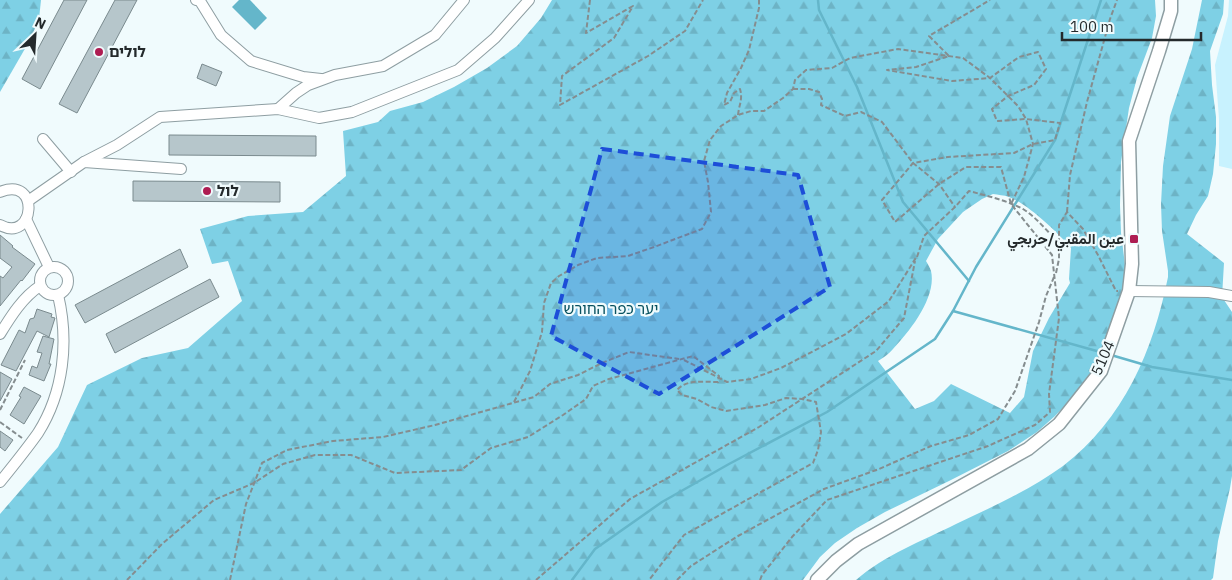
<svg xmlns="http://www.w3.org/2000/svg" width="1232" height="580" viewBox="0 0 1232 580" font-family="'IBM Plex Sans',Vazirmatn,'Noto Sans Hebrew',sans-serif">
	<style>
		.grass { fill: #c8f2fe }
		.forest { fill: url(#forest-firs); fill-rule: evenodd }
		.water { fill: #64b6ca }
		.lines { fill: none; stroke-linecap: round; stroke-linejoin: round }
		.stream { stroke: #64b6ca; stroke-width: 2.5 }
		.building { fill: #b6c6cb; stroke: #7a8a8e }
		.minor-casing { stroke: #8e9ea2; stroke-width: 12 }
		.tertiary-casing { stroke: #8e9ea2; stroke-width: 15 }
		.path { stroke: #858d8f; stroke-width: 2; stroke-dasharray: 5 2.5; stroke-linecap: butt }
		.minor { stroke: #fff; stroke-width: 10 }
		.tertiary { stroke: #fff; stroke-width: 12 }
		.marked { fill: #1d4ed8; fill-opacity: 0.2; stroke: #1d4ed8; stroke-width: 4; stroke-dasharray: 10 6; stroke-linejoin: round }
		.poi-dot { fill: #ae1d52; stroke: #f0fbfd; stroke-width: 2 }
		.labels { text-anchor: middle; stroke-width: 4.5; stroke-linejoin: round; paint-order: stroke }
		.poi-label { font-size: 15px; font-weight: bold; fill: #242a2c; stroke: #f0fbfd; text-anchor: start }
		.park-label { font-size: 15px; fill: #085260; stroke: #f0fbfd }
		.street-label { font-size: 15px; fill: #242a2c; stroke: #f0fbfd }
	</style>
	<defs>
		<pattern id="forest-firs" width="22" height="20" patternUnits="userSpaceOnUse" patternTransform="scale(1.25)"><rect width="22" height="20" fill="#7ed0e5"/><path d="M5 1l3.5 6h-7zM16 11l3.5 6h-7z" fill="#6db3c5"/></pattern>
	</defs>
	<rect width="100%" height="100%" fill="#f0fbfd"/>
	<polygon class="grass" points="1229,0 1232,0 1232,169 1219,166 1219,119 1215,65 1228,16"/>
	<g class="forest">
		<polygon points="0,0 41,0 39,19 30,40 0,92"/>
		<path d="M552 0H1155L1156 16 1152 38 1137 78 1129 108 1121 162 1120 205 1121 233 1126 273 1118 308 1100 357 1090 374 1077 393 1055 416 1037 432 1008 451 949 481 885 512 857 528 835 543 820 557 803 580H0V514L58 447 87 385 142 358 188 348 242 301 228 261 212 264 200 229 248 216 303 212 346 176 343 131 378 122 390 111 423 102 454 87 487 68 517 46 541 18ZM993 194C998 195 1004 195 1009 197 1029 205 1057 232 1071 248L1069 279 1070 283 1049 318 1033 351 1024 397 1010 413 951 384 934 401 915 409 878 361C883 358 889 354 893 349 910 331 937 297 931 271 930 268 928 264 926 261L938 239 963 212 982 199Z"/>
		<path d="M1202 0H1224L1223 14 1210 51 1212 85 1216 117V144L1213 174 1208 196 1196 215 1187 234 1224 263 1222 297 1232 312V476L1230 488 1218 541 1213 578 1211 580H856C885 555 922 541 956 524 992 507 1030 490 1063 466 1124 419 1153 351 1168 277V271L1162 231 1161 204 1163 166 1170 116 1192 49Z"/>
	</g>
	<polygon class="water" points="239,0 250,0 267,18 255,30 232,7"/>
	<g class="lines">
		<g class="stream">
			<polyline points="818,0 819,10 857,87 903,202 969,281"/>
			<polyline points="953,311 1104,353"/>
			<polyline points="1111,355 1152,367 1232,380"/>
			<polyline points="572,580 595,549 662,502 729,464 827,412 935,339 953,311 976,267 1055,140 1101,0"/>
		</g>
	</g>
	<g class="building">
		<polygon points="64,0 87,0 40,89 22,79"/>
		<polygon points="115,0 137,0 77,113 59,104"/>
		<polygon points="202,64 222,72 216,86 197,78"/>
		<polygon points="169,135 316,136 316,156 169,155"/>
		<polygon points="133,181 280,182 280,202 133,201"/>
		<polygon points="0,235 13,246 12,247 35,264 22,281 21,280 0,306 0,276 3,278 12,267 0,258"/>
		<polygon points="180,249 188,267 85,323 75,305"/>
		<polygon points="210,279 219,297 115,353 106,334"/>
		<polygon points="37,309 52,314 51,317 55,318 49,337 37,331 16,371 1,365 19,330 25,333 30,319 34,318"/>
		<polygon points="43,336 54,339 49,364 51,364 44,381 29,375 32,366 37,368 42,353 37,352"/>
		<polygon points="0,372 12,379 0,401"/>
		<polygon points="24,387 41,396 24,424 10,415 21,397 19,396"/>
		<polygon points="0,431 13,440 5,451 0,447"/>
	</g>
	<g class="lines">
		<g class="minor-casing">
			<g id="minor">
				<polyline points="196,0 200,1 221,35 251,61 303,77 321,79"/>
				<polyline points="278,109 296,93 308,85 335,75 383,66 435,35 464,0"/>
				<polyline points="43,139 71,172"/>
				<polyline points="84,162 117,145 160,117 278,109 319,118 352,112 458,70 495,38 529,0"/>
				<path d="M0 192C41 175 35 244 0 225"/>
				<polyline points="28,201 84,162 181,169"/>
				<polyline points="26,219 49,267"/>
				<circle cx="54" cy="281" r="14"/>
				<polyline points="1129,291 1209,292 1232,296"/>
				<path d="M0 334C11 316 23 297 40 286"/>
				<path d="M0 482C13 466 26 450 38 433 64 392 69 341 58 295"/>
			</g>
		</g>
		<g class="tertiary-casing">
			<polyline id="tertiary" points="817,580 836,561 858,544 1028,449 1059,424 1101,371 1129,291 1132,264 1129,141 1159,51 1171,11 1171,0"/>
		</g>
		<g class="path">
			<polyline points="590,0 586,33 633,6 614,38 562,76 560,105 648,56 685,31 703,0"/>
			<polyline points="793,89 809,89 819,92 822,99 821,105 845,116 861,112 882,122 913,163 939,184 955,207"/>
			<path d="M738 115C739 105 743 99 740 89L734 93 730 102 724 105 727 93 741 68 749 50 759 8V0"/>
			<polyline points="1067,212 1070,175 1087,102 1110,19 1117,0"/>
			<path d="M917 257 924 236 955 207 969 191C987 196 1006 200 1023 209 1036 217 1047 231 1058 242"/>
			<polyline points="1056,273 1059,259 1059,225 1067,212 1083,229 1098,255 1116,291 1118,291"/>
			<polyline points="684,360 727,382 751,379 781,368 846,334 889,301 917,256"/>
			<polyline points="514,402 530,371 542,332 544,303 551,283 559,276 578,265 597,258 628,256 654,247 702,229 711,212 708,182 704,161 710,140 721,126 738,115 751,111 764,111 783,98 793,89 795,80 806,70 832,68 850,58 898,49 963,58 990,78 1018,106 1026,119 1033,144 1024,177 1011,204"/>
			<polyline points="0,410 25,360"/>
			<polyline points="0,422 22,438"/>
			<path d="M127 580 162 544 214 500 254 483 283 464 315 455H351L395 473 461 470 491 448 528 437 563 415 586 399 593 386 609 379 693 356 719 376 718 382C703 382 687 379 677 390L682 395 697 399 711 407 726 411 765 405 786 398 802 399 816 402 821 432 818 450 813 463 684 535 649 580"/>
			<polyline points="230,580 246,504 262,463 287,450 333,441 383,437 435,425 534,397 550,384 578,375 602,363 629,352 679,359"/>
			<polyline points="536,580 630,499 759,427 876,351 904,318 915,261"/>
			<polyline points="677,580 691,566 738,536 824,489 879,469 931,446 969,435 998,419 1015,391 1039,322 1046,296 1054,277"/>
			<polyline points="760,580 762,575 792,537 827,500 988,446 1035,425 1050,412 1049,394 1059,318 1052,255 1011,204 1001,167 966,167 939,184 895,222 882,200 913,163 948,157 1014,153 1033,144 1055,140 1060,123 1026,119 997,121 992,109 1008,96 1034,85 1046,69 1038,52 1019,57 990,78 952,81 887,70 916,67 949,56 929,36 990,0"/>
		</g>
		<use href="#minor" class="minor"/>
		<use href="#tertiary" class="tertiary"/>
	</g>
	<path class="marked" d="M602 149 798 175 830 287 659 394 551 336Z"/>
	<g class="poi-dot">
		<circle cx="99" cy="52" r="5"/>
		<circle cx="207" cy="191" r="5"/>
		<rect x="1129" y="234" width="10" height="10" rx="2.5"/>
	</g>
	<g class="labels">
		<g class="poi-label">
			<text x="109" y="57">לולים</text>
			<text x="217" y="196">לול</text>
			<text x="1124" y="244" text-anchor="end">عين المقبي/حربجي</text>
		</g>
		<g class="park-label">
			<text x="611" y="314">יער כפר החורש</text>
		</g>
		<g class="street-label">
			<text transform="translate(1103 358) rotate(-66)" y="5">5104</text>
		</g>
	</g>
	<g transform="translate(35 35) rotate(25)" stroke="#f0fbfd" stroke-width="4" paint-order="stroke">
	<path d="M0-4L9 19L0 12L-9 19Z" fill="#242a2c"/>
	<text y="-8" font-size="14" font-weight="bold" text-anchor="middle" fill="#242a2c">N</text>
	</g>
	<path d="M1062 32v8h139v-8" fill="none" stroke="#242a2c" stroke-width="2.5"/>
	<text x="1070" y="32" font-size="15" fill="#242a2c" stroke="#f0fbfd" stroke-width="4" paint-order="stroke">100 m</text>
</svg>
